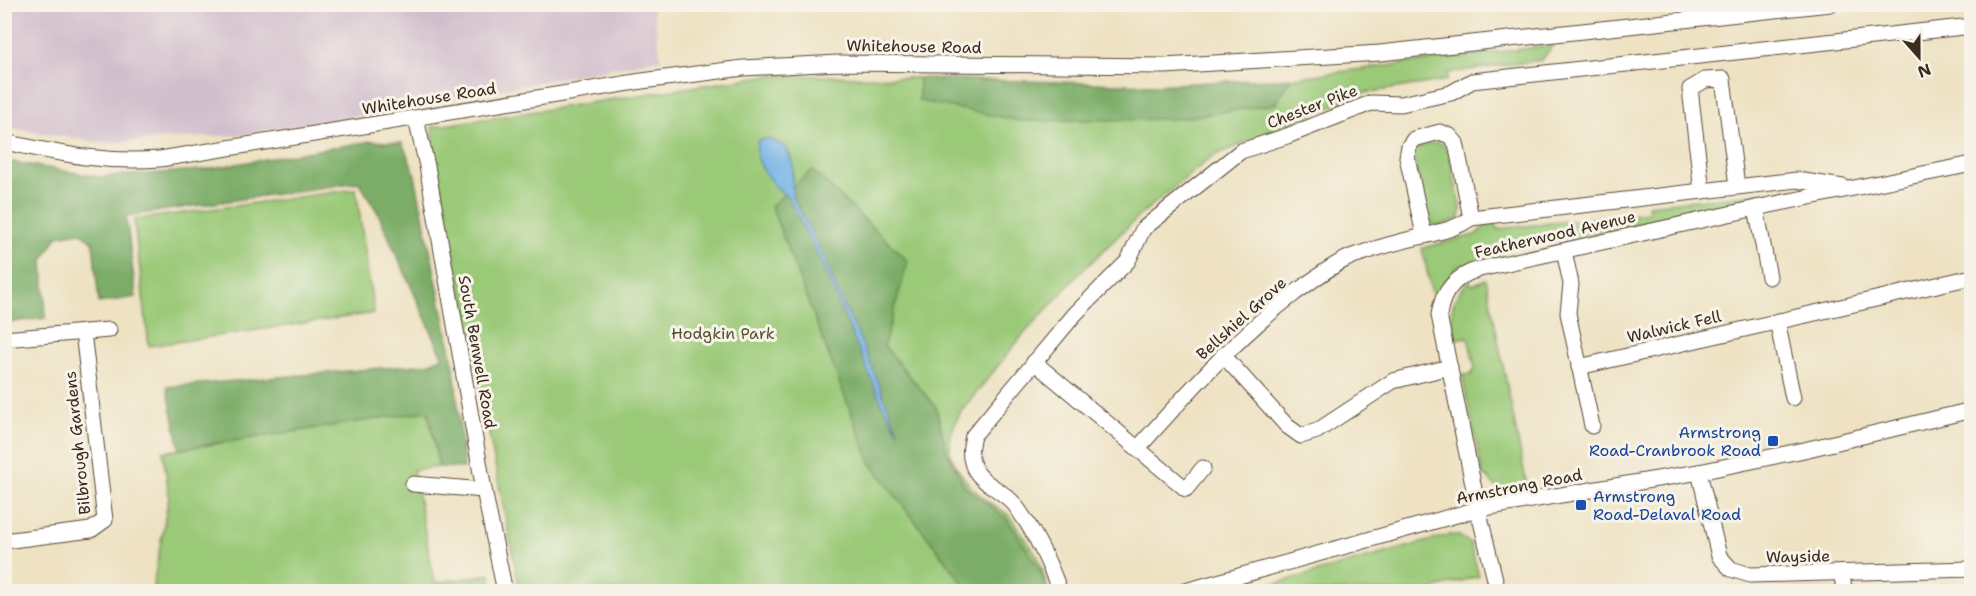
<svg xmlns="http://www.w3.org/2000/svg" width="1976" height="596" viewBox="0 0 1976 596" font-family="'Shantell Sans',sans-serif">
	<style>
		.built { fill: #f5cfdc }
		.industrial { fill: #d1bdcc }
		.green { fill: #9ac977; stroke: #6a7a4a; stroke-width: 1.5 }
		.forest { fill: #7bad68; stroke: #5b6c43; stroke-width: 1.5 }
		.water { fill: #73b3e7; stroke: #576e82; stroke-width: 1.5 }
		.lines { fill: none; stroke-linecap: round; stroke-linejoin: round }
		.minor-casing { stroke: #564637; stroke-width: 17 }
		.minor { stroke: #fff; stroke-width: 15 }
		.transit-dot { fill: #1a4fb4; stroke: #f7f3e8; stroke-width: 2 }
		.labels { text-anchor: middle; stroke-width: 6; stroke-linejoin: round; paint-order: stroke }
		.street-label { font-size: 16px; fill: #3b2a1e; stroke: #f7f3e8 }
		.park-label { font-size: 16px; fill: #535234; stroke: #f7f3e8 }
		.transit-label { font-size: 16px; fill: #164399; stroke: #f7f3e8; text-anchor: end }
	</style>
	<rect width="100%" height="100%" fill="#f7f3e8"/>
	<filter id="ink" filterUnits="userSpaceOnUse"><feTurbulence type="fractalNoise" baseFrequency=".0167" numOctaves="2"/><feDisplacementMap in="SourceGraphic" scale="12" xChannelSelector="R" yChannelSelector="G"/><feConvolveMatrix kernelMatrix="1 2 1 2 8 2 1 2 1" color-interpolation-filters="sRGB"/></filter>
	<filter id="wash" filterUnits="userSpaceOnUse"><feTurbulence type="fractalNoise" baseFrequency=".008" numOctaves="4" result="noise"/><feDisplacementMap in="SourceGraphic" scale="24" xChannelSelector="R" yChannelSelector="G"/><feGaussianBlur stdDeviation="1.35" result="paint"/><feColorMatrix in="noise" values="0 0 0 0 0 0 0 0 0 0 0 0 0 0 0 0 0 1.4 0 .05"/><feComposite in="paint" operator="in"/></filter>
	<g filter="url(#wash)">
		<rect width="100%" height="100%" fill="#eee2c3"/>
		<polygon class="built" points="1823,587 1827,591 1710,591 1710,588"/>
		<polygon class="industrial" points="4,5 652,5 661,59 374,113 239,135 103,143 5,127"/>
		<g class="green">
			<polygon points="1553,45 1542,60 1447,73 1448,80 1364,93 1213,156 1140,215 1080,273 1022,336 960,413 950,436 950,454 957,468 971,487 988,502 1009,515 1038,557 1049,591 520,591 436,165 432,127 770,75 919,78 919,101 1275,104 1291,78"/>
			<polygon points="1437,142 1445,146 1449,153 1461,210 1460,218 1437,227 1427,217 1413,155 1416,148"/>
			<polygon points="356,189 374,313 149,346 134,220"/>
			<polygon points="1795,190 1573,238 1564,233 1501,249 1501,255 1457,267 1437,293 1432,294 1422,248 1475,235 1486,225 1496,224 1498,229 1649,212 1648,205"/>
			<path d="M1486 279 1527 486 1499 490 1487 477 1483 476 1462 375H1471L1475 368 1468 337 1454 339C1451 311 1448 302 1469 281L1472 285Z"/>
			<polygon points="428,411 439,467 413,470 435,583 490,574 493,591 152,592 169,496 163,452"/>
			<polygon points="1450,535 1459,536 1470,543 1479,576 1436,588 1433,591 1249,591"/>
		</g>
		<g class="forest">
			<polygon points="919,78 1155,85 1291,78 1275,104 1175,119 1021,121 919,101"/>
			<polygon points="371,141 402,143 414,171 454,367 464,468 439,467 428,411 180,449 167,387 428,364 443,357 377,211 359,182 126,216 136,297 99,303 93,242 80,232 57,236 43,260 46,318 5,323 5,161 100,177 201,170"/>
			<polygon points="812,170 908,261 884,346 936,407 947,452 965,487 1007,519 1040,569 1046,591 969,591 871,464 771,206"/>
		</g>
		<path class="water" d="M770 139 786 147 793 165 792 195 823 255 838 293 861 341 899 433 883 406 819 258 788 197C775 189 761 171 757 155 756 151 757 145 758 140Z"/>
	</g>
	<g filter="url(#ink)">
		<g class="lines">
			<g class="minor-casing">
				<g id="minor">
					<polyline points="416,119 427,166 484,490 505,592"/>
					<path d="M4 142C61 154 102 163 160 159L642 81 743 68 839 63 1165 66 1380 53 1830 4"/>
					<polyline points="1702,191 1690,89 1705,80 1723,79 1737,186"/>
					<polyline points="1756,208 1769,277"/>
					<polyline points="1471,218 1797,180 1843,187"/>
					<polyline points="1564,251 1571,284 1568,313 1592,426"/>
					<polyline points="1777,321 1793,398"/>
					<polyline points="4,339 109,330"/>
					<polyline points="1223,355 1287,426 1301,436 1317,431 1393,381 1450,367"/>
					<polyline points="1034,362 1186,489 1203,468"/>
					<polyline points="1579,367 1972,277"/>
					<path d="M1138 448C1188 392 1236 338 1295 293 1313 280 1333 264 1353 256 1376 248 1401 241 1424 236 1442 231 1456 229 1471 218L1456 143 1450 136 1440 132 1414 139 1409 146 1407 157 1424 235"/>
					<polyline points="1699,472 1719,556 1731,569 1750,575 1972,569"/>
					<polyline points="413,484 484,490"/>
					<polyline points="4,541 91,530 105,520 83,332"/>
					<polyline points="1841,573 1845,592"/>
					<path d="M1060 592C1049 561 1034 531 1015 505 1003 490 983 485 974 468 969 456 970 448 973 436L1075 314 1128 261 1143 229 1241 151 1287 136 1371 103 1401 104 1451 93 1472 81 1972 26"/>
					<polyline points="1182,592 1478,509 1699,472 1804,450 1972,410"/>
					<path d="M1498 592 1478 509 1439 315C1442 291 1457 275 1480 269L1756 208 1972 164"/>
				</g>
			</g>
			<use href="#minor" class="minor"/>
		</g>
	</g>
	<g class="transit-dot">
		<rect x="1767" y="435" width="12" height="12" rx="3"/>
		<rect x="1575" y="499" width="12" height="12" rx="3"/>
	</g>
	<g class="labels">
		<g class="street-label">
			<text transform="translate(914 46) rotate(1)" y="6">Whitehouse Road</text>
			<text transform="translate(429 98) rotate(-9)" y="6">Whitehouse Road</text>
			<text transform="translate(1312 106) rotate(-21)" y="6">Chester Pike</text>
			<text transform="translate(1555 234) rotate(-13)" y="6">Featherwood Avenue</text>
			<text transform="translate(1241 318) rotate(-42)" y="6">Bellshiel Grove</text>
			<text transform="translate(1674 326) rotate(-13)" y="6">Walwick Fell</text>
			<text transform="translate(478 352) rotate(80)" y="6">South Benwell Road</text>
			<text transform="translate(77 443) rotate(-96)" y="6">Bilbrough Gardens</text>
			<text transform="translate(1519 486) rotate(-11)" y="6">Armstrong Road</text>
			<text transform="translate(1798 556) rotate(-1)" y="6">Wayside</text>
		</g>
		<g class="park-label">
			<text x="723" y="339">Hodgkin Park</text>
		</g>
		<g class="transit-label">
			<text x="1761" y="438">Armstrong<tspan x="1761" dy="18">Road-Cranbrook Road</tspan></text>
			<text x="1593" y="502" text-anchor="start">Armstrong<tspan x="1593" dy="18">Road-Delaval Road</tspan></text>
		</g>
	</g>
	<rect width="1976" height="596" fill="none" stroke="#f7f3e8" stroke-width="24"/>
	<g transform="translate(1919 57) rotate(159)" stroke="#f7f3e8" stroke-width="4.5" paint-order="stroke">
	<path d="M0-4.5L10 22L0 15L-10 22Z" fill="#3b2a1e"/>
	<text y="-9" font-size="16" font-weight="bold" text-anchor="middle" fill="#3b2a1e">N</text>
	</g>
</svg>
